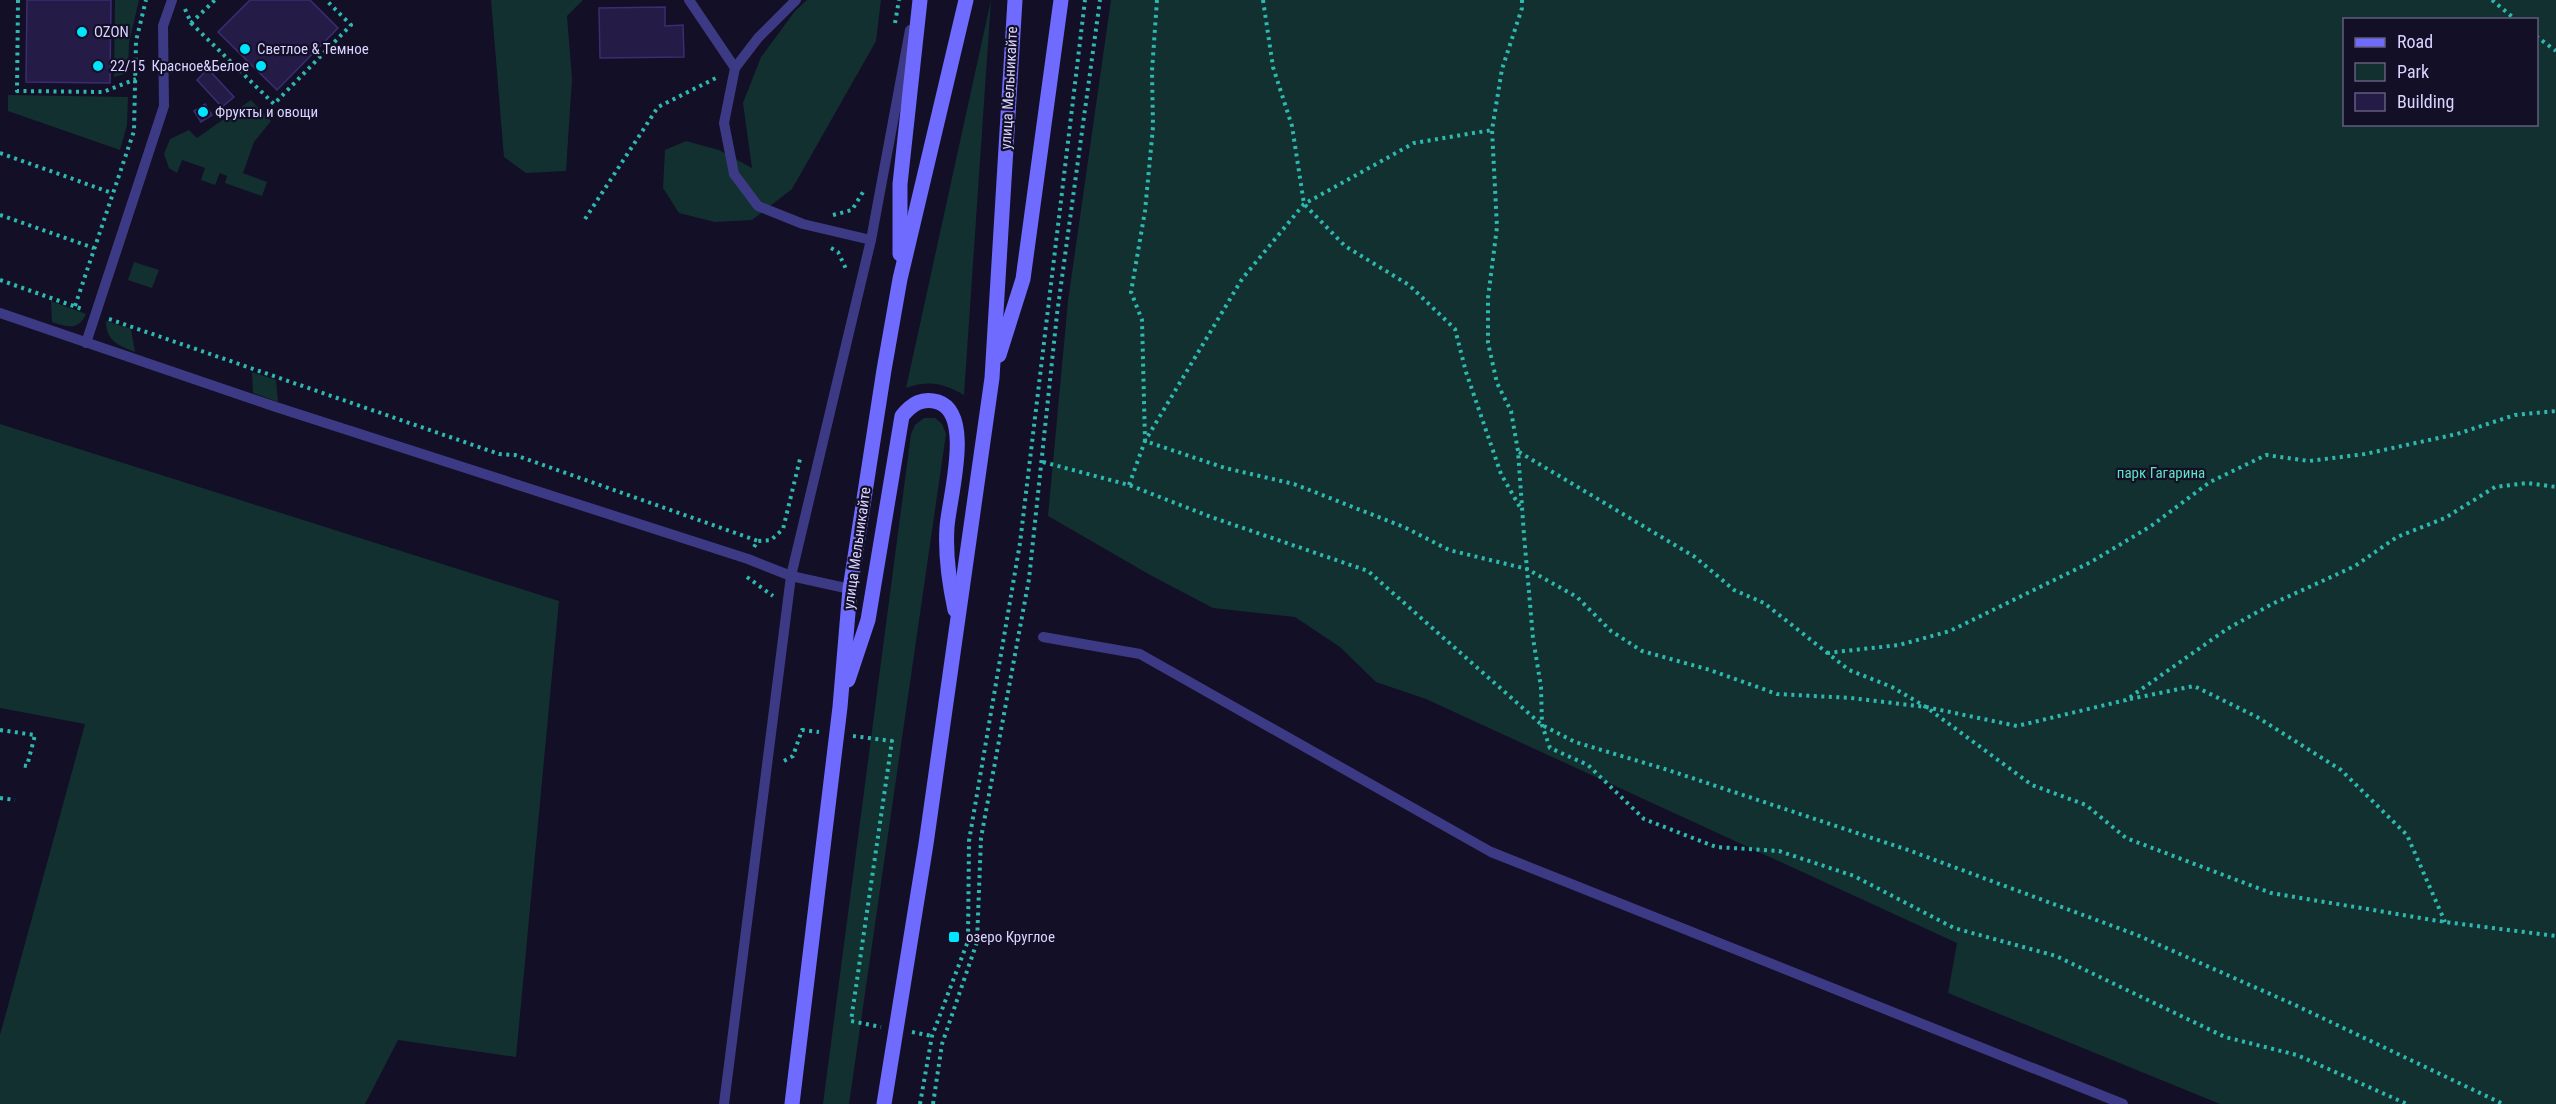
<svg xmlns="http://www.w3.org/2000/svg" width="2556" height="1104" viewBox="0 0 2556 1104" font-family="'Roboto Condensed',sans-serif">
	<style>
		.green { fill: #12302f; fill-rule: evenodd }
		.building { fill: #241b47; stroke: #3b2d73; stroke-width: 1.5 }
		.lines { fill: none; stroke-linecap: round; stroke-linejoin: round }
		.path { stroke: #2fb8b0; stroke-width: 4; stroke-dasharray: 3 4.5; stroke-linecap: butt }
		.service { stroke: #3d3a85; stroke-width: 10 }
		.secondary { stroke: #6f6bff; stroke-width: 15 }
		.poi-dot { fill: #00e5ff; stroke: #130f26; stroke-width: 2 }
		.labels { text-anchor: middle; stroke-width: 4.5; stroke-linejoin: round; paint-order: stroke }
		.poi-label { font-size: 15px; fill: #d9d4ff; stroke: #130f26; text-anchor: start }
		.street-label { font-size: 15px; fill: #d9d4ff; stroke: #130f26 }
		.park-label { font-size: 15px; fill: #5fe0c0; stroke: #130f26 }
	</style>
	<rect width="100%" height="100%" fill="#130f26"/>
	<g class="green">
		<polygon points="115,0 139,0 129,43 128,73 114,77"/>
		<polygon points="491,0 583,0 567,16 572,79 566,171 526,173 504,157"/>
		<polygon points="807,0 881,0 876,41 792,189 752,220 715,222 679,213 663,188 665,150 686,141 719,150 752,168 743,103 761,57 795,11"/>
		<path d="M991 0 964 395C943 383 929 380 906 388Z"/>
		<path d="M1111 0H2556V1104H2220L1948 993 1957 943 1426 699 1376 682 1340 647 1295 617 1213 608 1152 576 1048 516 1068 301ZM2344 20H2536V124H2344Z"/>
		<polygon points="8,95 128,97 127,125 120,150 8,111"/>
		<polygon points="251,100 271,121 254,142 243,173 267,182 262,196 225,183 227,176 220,173 215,185 201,180 205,168 182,160 177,173 169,168 164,154 170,139 189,130 197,138"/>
		<polygon points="134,262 159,270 152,288 128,280"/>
		<path d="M51 301 86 314C78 331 68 327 52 322Z"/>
		<path d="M106 321 131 329 135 352C118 345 106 341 106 321Z"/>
		<polygon points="252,372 276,380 278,402 253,393"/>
		<polygon points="924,418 935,418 942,424 946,434 849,1104 823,1104 911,434 915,425"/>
		<polygon points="0,424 559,601 516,1057 398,1040 365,1104 0,1104 0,1035 85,724 0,708"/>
	</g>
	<g class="building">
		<polygon points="27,0 111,0 110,83 26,82"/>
		<polygon points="250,0 310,0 338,28 277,90 218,32"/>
		<polygon points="665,7 665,26 683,25 684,57 600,58 599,8"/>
		<polygon points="208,69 234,97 222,107 197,80"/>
		<polygon points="205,104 212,115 201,122 194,111"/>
	</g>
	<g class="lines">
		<g class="path">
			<polyline points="18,0 17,91 103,92 136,79"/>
			<polyline points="1157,0 1152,71 1153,127 1145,211 1131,292 1142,320 1145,441 1225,468 1294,484 1404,527 1449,550 1527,569 1577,597 1611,631 1642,651 1710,670 1777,694 1851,698 1926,707 2017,726 2126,700 2227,629 2272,604 2355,566 2397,537 2445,518 2495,487 2527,483 2556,487"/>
			<polyline points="1263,0 1273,67 1292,126 1304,204 1345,246 1409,285 1455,329 1466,372 1501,474 1521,509"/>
			<polyline points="1522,0 1522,8 1502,69 1492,130 1497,227 1488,298 1488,343 1497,383 1511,411 1518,451 1524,535 1533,638 1541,687 1542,725 1550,748 1588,765 1644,819 1716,847 1779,851 1854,876 1954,928 2056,956 2225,1037 2297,1055 2407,1104"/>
			<polyline points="2492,0 2516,20"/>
			<polyline points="185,9 191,23 215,0"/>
			<polyline points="191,23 274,104 351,25 326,0"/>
			<polyline points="895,23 899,0"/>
			<polyline points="2536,36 2556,51"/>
			<polyline points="0,153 112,193"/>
			<polyline points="0,215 94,248"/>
			<polyline points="833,215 852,210 863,192"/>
			<polyline points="585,219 658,107 718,77"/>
			<polyline points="831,248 838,252 847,271"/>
			<polyline points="0,280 82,309"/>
			<polyline points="75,306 134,131 136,41 146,0"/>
			<polyline points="109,319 499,454 515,455 758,541"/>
			<polyline points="1519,452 1695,557 1734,590 1764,603 1849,670 1892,687 1926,707 2032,785 2086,805 2126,838 2271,893 2445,922 2556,936"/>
			<polyline points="1043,462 1129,485 1211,517 1368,571 1542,725 1575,742 1668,770 1908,850 2137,935 2295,1005 2503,1104"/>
			<polyline points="1129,485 1145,441 1242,279 1304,204 1414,143 1492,130"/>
			<polyline points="754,547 758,541 771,540 783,529 800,459"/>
			<polyline points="747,577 773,596"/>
			<polyline points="1827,653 1899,645 1950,631 2091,562 2151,526 2210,482 2266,455 2309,461 2365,454 2457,434 2515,415 2556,411"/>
			<polyline points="2130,699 2194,686 2257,717 2341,770 2407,835 2445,922"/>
			<polyline points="0,730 35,735 27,766 21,765"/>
			<polyline points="853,736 892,741 851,1021 881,1027"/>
			<polyline points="784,761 793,756 802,730 819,732"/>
			<polyline points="0,798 15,800"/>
			<polyline points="912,1032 932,1036"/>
			<polyline points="920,1104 932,1036 968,941 969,841 1020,543 1085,0"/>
			<polyline points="933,1104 942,1044 977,942 981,838 1029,579 1057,314 1100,0"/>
		</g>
		<g class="service">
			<polyline points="689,0 735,68"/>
			<polyline points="796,0 758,38 735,68 724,123 734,174 758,206 803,224 871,240"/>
			<polyline points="0,313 276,407 748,559 791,576 850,589"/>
			<polyline points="86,343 164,106 163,26 172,0"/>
			<polyline points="1043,637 1140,654 1491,852 2123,1104"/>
			<polyline points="724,1104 791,576 871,240 910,30"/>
		</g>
		<g class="secondary">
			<polyline points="900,254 900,184 920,0"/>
			<polyline points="999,355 1023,279 1061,0"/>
			<path d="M848 680 868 620 902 416C912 404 922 397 938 402 974 414 949 498 947 527 945 556 949 582 955 610"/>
			<polyline points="792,1104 840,707 850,589 884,370 900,279 966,0"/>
			<polyline points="884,1104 926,844 992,378 1015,0"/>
		</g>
	</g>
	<g class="poi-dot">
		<circle cx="82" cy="32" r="6"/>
		<circle cx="245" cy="49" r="6"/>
		<circle cx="98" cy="66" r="6"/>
		<circle cx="261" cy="66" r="6"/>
		<circle cx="203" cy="112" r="6"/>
		<rect x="948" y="931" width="12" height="12" rx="3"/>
	</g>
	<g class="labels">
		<g class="poi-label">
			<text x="94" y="37">OZON</text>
			<text x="257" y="54">Светлое &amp; Темное</text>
			<text x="110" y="71">22/15</text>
			<text x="249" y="71" text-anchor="end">Красное&amp;Белое</text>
			<text x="215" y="117">Фрукты и овощи</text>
			<text x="966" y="942">озеро Круглое</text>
		</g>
		<g class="street-label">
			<text transform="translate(1009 88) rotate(-87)" y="5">улица Мельникайте</text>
			<text transform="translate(857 548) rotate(-82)" y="5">улица Мельникайте</text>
		</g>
		<g class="park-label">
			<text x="2161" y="478">парк Гагарина</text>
		</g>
	</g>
	<rect x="2343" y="18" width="195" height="108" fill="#130f26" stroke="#625e7d" stroke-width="1.5"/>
	<rect x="2355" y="38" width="30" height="9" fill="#6f6bff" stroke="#625e7d" stroke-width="1.5"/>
	<text x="2397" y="48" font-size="18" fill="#d9d4ff">Road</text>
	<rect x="2355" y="63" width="30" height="18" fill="#12302f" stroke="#625e7d" stroke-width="1.5"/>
	<text x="2397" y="78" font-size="18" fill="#d9d4ff">Park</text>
	<rect x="2355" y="93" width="30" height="18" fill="#241b47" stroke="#625e7d" stroke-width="1.5"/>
	<text x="2397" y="108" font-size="18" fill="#d9d4ff">Building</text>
</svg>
